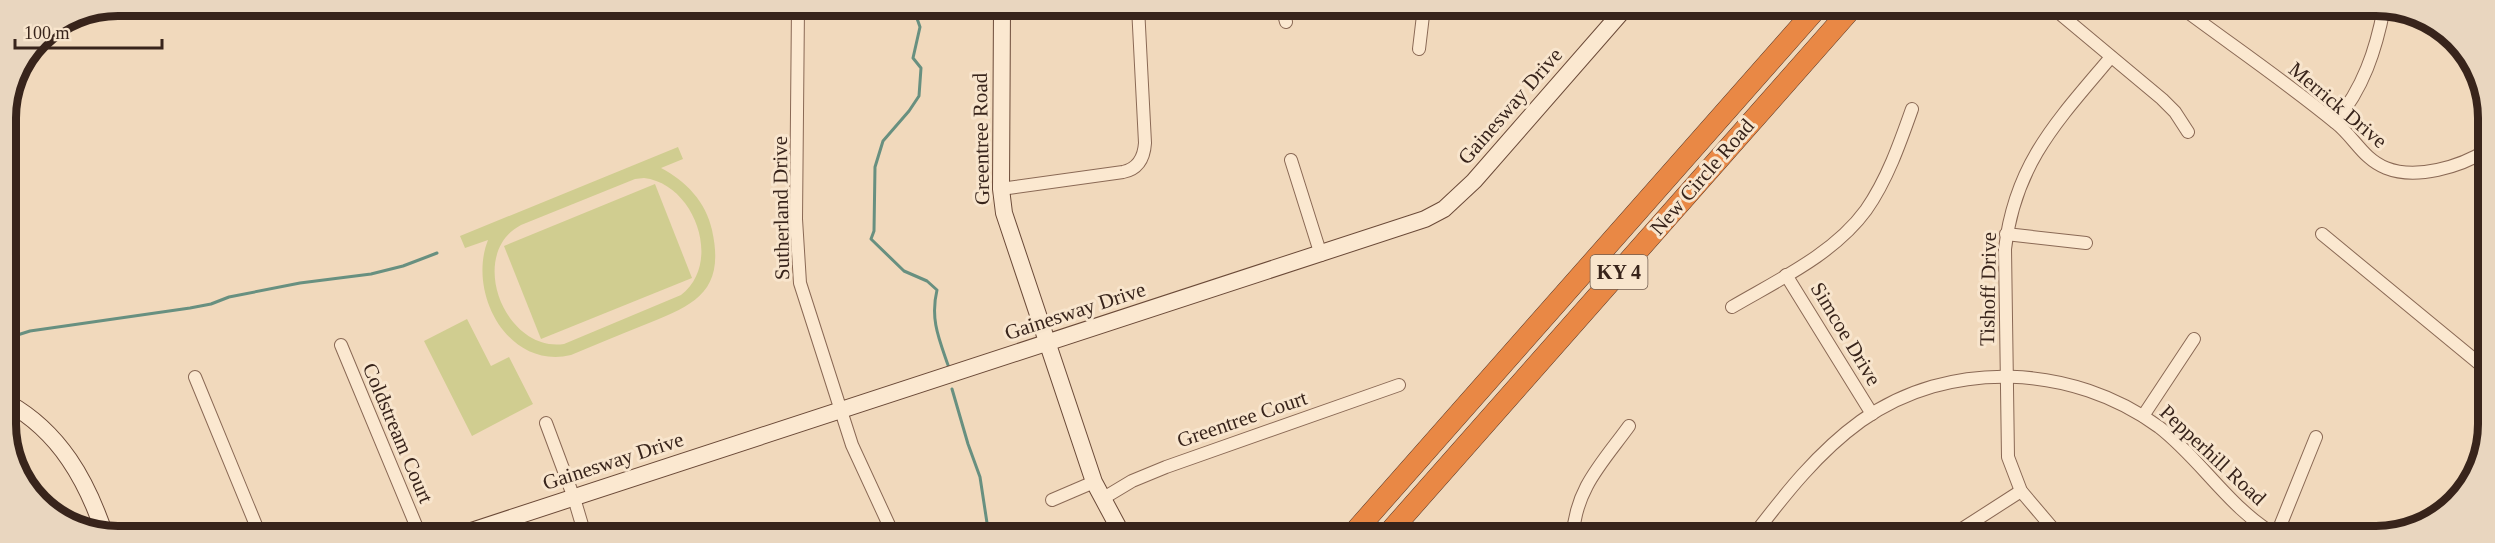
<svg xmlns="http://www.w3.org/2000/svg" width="2495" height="543" viewBox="0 0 2495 543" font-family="'Times New Roman',serif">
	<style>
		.pitch { fill: #d0cd90; fill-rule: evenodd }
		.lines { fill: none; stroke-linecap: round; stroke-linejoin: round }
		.stream { stroke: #689080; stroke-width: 3 }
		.street-casing { stroke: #8a6955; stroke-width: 14 }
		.secondary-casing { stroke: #6b4a38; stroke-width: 18 }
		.highway-casing { stroke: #57382a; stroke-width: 22 }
		.street { stroke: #fbe8d0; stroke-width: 12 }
		.secondary { stroke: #fbe8d0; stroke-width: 16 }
		.highway { stroke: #e98845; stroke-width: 21 }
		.labels { text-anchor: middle; stroke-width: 6; stroke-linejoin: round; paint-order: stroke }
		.shield { fill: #f8e5cd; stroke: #725e50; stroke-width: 1.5 }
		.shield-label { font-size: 20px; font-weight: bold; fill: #38241b }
		.street-label { font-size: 21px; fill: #38241b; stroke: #f8e5cd }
		.rim { fill: none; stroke: #38241b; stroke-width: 8 }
	</style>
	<rect width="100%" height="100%" fill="#f1d9bc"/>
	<g class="pitch">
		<path d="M678 147 683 159 661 168C686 181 706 202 712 230 726 293 693 305 644 325 619 335 595 345 571 355 508 370 467 293 488 240L465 248 460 236ZM644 178C695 184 723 263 681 295L564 344C505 353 466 254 521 225L635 179Z"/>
		<polygon points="655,184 692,278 541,339 504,246"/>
		<polygon points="467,319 491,366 509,357 533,404 472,436 424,341"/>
	</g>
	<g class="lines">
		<g class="stream">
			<path d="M913 7 920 27 913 58 921 68 919 96 909 111 883 141 875 167 874 231 871 239 904 271 927 281 937 290C930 319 939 339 948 365"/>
			<polyline points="8,338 30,331 190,308 211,304 229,297 300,283 371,274 403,266 437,253"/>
			<polyline points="952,389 968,444 980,477 989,536"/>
		</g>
		<g class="street-casing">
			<g id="street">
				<polyline points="798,7 796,219 800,283 852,445 894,536"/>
				<polyline points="1282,7 1286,22"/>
				<polyline points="2053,8 2162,99 2175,112 2188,132"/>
				<path d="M2182 8C2233 46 2286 82 2336 123 2354 137 2363 159 2386 168 2416 180 2460 167 2487 150"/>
				<polyline points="1419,49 1424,7"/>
				<path d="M2335 122C2363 89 2376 50 2384 8"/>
				<polyline points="1291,160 1321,255"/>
				<path d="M1001 189 1123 172C1138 169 1144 158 1145 143L1138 7"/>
				<polyline points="2006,234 2086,243"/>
				<polyline points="2322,234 2487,370"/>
				<polyline points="1786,275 1872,414"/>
				<path d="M1732 307C1778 280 1834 254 1866 210 1887 180 1900 143 1912 109"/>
				<polyline points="341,345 420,535"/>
				<polyline points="195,377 260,535"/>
				<polyline points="2143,416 2194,339"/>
				<polyline points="546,423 574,498 585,535"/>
				<polyline points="1102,499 1132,481 1166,467 1399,385"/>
				<polyline points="1052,500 1094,482"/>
				<polyline points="2430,518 2431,514"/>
				<path d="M1573 536C1575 489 1603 462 1629 426"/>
				<path d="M1753 536C1785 494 1818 452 1861 421 1949 358 2073 364 2159 427 2202 460 2230 510 2279 537"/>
				<polyline points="1951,536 2021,491"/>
				<polyline points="2276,536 2316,437"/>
				<path d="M2060 537 2021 491 2008 457 2005 249C2015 163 2058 120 2111 57"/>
			</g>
		</g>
		<g class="secondary-casing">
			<g id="secondary">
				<polyline points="1002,7 1001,189 1004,213 1094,482 1123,536"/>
				<path d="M8 403C60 432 87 481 105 535"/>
				<polyline points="459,535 1425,219 1444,209 1474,181 1626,7"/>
			</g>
		</g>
		<g class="highway-casing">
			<g id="highway">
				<polyline points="1351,536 1817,8"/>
				<polyline points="1386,536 1852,8"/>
			</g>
		</g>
		<use href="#street" class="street"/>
		<use href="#secondary" class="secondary"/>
		<use href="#highway" class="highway"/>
	</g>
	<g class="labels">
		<rect class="shield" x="1590.5" y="255" width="57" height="34" rx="4.5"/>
		<g class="shield-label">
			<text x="1619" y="279">KY 4</text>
		</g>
		<g class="street-label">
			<text transform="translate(2338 105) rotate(40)" y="7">Merrick Drive</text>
			<text transform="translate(1510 106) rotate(-49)" y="7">Gainesway Drive</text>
			<text transform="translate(981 139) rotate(-91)" y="7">Greentree Road</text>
			<text transform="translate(1702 177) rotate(-49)" y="7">New Circle Road</text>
			<text transform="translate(781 208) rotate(-91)" y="7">Sutherland Drive</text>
			<text transform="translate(1988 289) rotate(-89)" y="7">Tishoff Drive</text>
			<text transform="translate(1075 311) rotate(-18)" y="7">Gainesway Drive</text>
			<text transform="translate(1846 334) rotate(59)" y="7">Simcoe Drive</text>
			<text transform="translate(1242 419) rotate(-19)" y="7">Greentree Court</text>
			<text transform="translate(398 433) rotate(67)" y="7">Coldstream Court</text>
			<text transform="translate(2213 455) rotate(43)" y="7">Pepperhill Road</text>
			<text transform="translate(613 461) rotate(-18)" y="7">Gainesway Drive</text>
		</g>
	</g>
	<path d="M0 0H2495V543H0ZM118 16H2376A102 102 0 0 1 2478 118V424A102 102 0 0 1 2376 526H118A102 102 0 0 1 16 424V118A102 102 0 0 1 118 16Z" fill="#e9d6bf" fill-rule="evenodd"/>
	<path class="rim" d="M118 16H2376A102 102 0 0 1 2478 118V424A102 102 0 0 1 2376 526H118A102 102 0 0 1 16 424V118A102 102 0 0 1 118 16Z"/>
	<path d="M15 39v9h147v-9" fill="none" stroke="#38241b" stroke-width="3"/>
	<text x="24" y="39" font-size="18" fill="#38241b" stroke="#f8e5cd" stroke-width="4.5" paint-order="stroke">100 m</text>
</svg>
